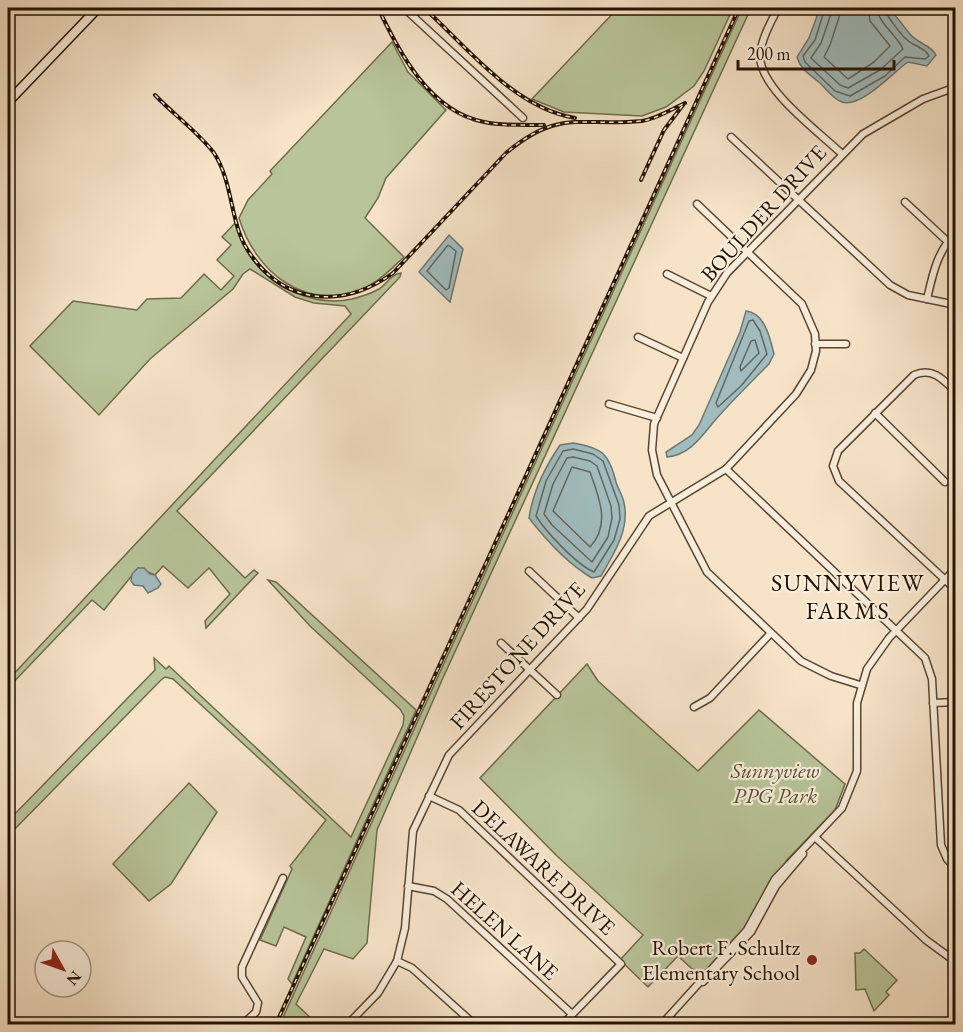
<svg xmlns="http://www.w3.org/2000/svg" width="963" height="1032" viewBox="0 0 963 1032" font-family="'EB Garamond',serif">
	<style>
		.green { fill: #b8c499; stroke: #6e6b4c; stroke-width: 1.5 }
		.water { fill: #a0bcbe; stroke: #6e7872; stroke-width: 1.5 }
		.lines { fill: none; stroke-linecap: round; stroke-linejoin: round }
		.shore { stroke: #62675f; stroke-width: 1.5 }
		.street-casing { stroke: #584632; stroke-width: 9 }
		.secondary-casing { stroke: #231200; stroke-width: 11 }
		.street { stroke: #f9eddb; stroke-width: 6 }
		.secondary { stroke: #f9eddb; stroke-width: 8 }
		.rail-casing { stroke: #231200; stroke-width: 4 }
		.rail { stroke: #f9eddb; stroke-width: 1.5; stroke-dasharray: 4.5; stroke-linecap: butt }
		.poi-dot { fill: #8f2418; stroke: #f9eddb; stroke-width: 2 }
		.labels { text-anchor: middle; stroke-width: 4.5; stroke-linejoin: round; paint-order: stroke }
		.street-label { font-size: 22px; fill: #231200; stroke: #f9eddb }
		.park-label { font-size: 22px; font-style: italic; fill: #575036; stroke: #f9eddb }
		.poi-label { font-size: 22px; fill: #231200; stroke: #f9eddb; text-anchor: end }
		.neighbourhood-label { font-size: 24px; letter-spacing: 1.5px; fill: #231200; stroke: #f9eddb }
	</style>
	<rect width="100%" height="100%" fill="#f6e3c8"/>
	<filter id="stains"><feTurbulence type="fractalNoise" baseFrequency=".00333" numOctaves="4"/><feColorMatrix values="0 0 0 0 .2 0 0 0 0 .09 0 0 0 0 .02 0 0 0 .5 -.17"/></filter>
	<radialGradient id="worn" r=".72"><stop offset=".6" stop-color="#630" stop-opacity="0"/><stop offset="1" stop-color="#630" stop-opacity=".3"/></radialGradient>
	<g class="green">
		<polygon points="618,8 733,8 704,71 694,86 666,107 642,116 564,112 532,99"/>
		<polygon points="742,8 751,8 442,680 377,830 367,943 353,959 324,949 296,1004 317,1024 280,1024"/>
		<path d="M392 42 408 72 446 110 386 178 378 198 365 218 404 257C391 269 378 283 360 290 303 311 255 271 239 218L248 200 272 174 270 171Z"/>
		<path d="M236 222C239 233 243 246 250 256 272 288 314 307 352 299 360 297 372 293 379 289 387 284 391 274 401 273L400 277 177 511 245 578 254 570 258 573 206 628 205 621 230 594 209 568 188 588 163 566 155 575 138 568 104 610 92 600 8 688V680L351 314 345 306 314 303 295 297 250 269 243 274 233 289 150 359 99 415 30 346 73 301 137 310 147 299 181 298 204 274 221 290 234 276 217 260 231 245 222 237Z"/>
		<polygon points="268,580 276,582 416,710 292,984 288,979 306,937 284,927 276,946 260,940 292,869 290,866 326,820 173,679 165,677 161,680 8,836 8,821 155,670 154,658 166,669 169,666 351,837 403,725 404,716 400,709 310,626"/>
		<polygon points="587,664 598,681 698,771 759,710 845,784 835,810 786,861 788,863 747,926 701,977 678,956 648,987 620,960 643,935 557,856 480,778"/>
		<polygon points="189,783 217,812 171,884 149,901 113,864"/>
		<polygon points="864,949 897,980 886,992 889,995 874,1011 865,989 856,990 855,953 860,953"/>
	</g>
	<g class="water">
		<path d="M820 8H887C897 15 902 25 910 34 918 44 930 44 936 55L927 66 908 62C893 72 862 108 842 102 833 99 827 90 821 84 810 74 801 71 797 57L809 38Z"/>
		<polygon points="449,235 463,249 450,302 419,272"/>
		<path d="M746 311C765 313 770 338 774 354L769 364C752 381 733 400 717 418 703 434 691 455 667 457L666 452 692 435 699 425 740 332Z"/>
		<path d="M573 443C602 448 609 453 616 482 618 489 623 496 624 503 630 530 613 555 601 576L592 578C568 564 546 540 529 518 533 491 545 467 560 445Z"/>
		<polygon points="138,568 144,568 150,574 155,575 161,584 158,588 148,593 143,586 134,585 131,581 132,574"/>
	</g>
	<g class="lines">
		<g class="shore">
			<path d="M825 8 815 40 803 56 805 62 835 91 850 96 885 76 905 57 925 59 929 56C926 48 913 46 906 39 901 35 885 13 884 8"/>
			<path d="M833 8 821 43 811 58 840 85 848 88 880 70 903 49C897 35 878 23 877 8"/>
			<polyline points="842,8 830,45 824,57 848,79 874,62 890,46 870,21 868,8"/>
			<polygon points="448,245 456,251 449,288 446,290 427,271"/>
			<polygon points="753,320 760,331 767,354 741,386 718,407 716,403 749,321"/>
			<polygon points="755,340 759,353 741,371 740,367 751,341"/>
			<path d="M573 449 593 454 603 461 619 505 620 519 614 540 594 572C577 565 546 532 536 516L546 481 563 451Z"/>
			<polygon points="573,457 590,461 597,466 611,506 612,518 608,537 592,562 552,525 544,514 553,484 567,458"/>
			<path d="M572 467 590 472C599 497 611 525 590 547L553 511Z"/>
		</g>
		<g class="street-casing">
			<g id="street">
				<polyline points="404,8 523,118"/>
				<path d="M778 8C771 22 761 39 760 56 760 89 818 131 842 154"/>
				<polyline points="953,8 956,10"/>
				<polyline points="731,137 890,285 908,295 956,305"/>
				<polyline points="905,202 947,241"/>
				<polyline points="667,274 711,296"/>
				<path d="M927 299C933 273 937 252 956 232"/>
				<polyline points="638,337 683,358"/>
				<polyline points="815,344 846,344"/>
				<path d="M956 392C943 379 932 367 914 375L838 451 833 466 839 481 956 590"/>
				<polyline points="609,404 657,418"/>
				<polyline points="875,413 945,482"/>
				<polyline points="726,469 925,658 932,679 941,845 947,859 956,869"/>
				<polyline points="529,571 579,618"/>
				<polyline points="501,643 557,695"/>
				<polyline points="860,685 831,676 801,661 707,572 657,475 652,450 654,424 708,302 727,273 863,134 923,99 956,87"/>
				<polyline points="933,703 956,702"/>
				<polyline points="694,707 710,698 770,634"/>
				<polyline points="429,796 459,810 621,964 563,1024"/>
				<polyline points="816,838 926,940 956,962"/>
				<polyline points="408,886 434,891 447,899 572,1014"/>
				<polyline points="397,961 412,968 474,1024"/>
				<polyline points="703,982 751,932 776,886 803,854"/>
				<polyline points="243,1024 256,1012 258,1003 242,977 242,967 283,878"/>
				<polyline points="348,1024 378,993 397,961 405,928 413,831 449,755 587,609 649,516 726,469 796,394 811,370 816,351 815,334 802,304 697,204"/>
				<polyline points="662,1024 747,930 775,879 842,808 857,771 857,703 867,669 889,638 956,568"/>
			</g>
		</g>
		<g class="secondary-casing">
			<polyline id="secondary" points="8,102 98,8"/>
		</g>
		<use href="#street" class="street"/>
		<use href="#secondary" class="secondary"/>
		<g class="rail-casing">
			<g id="rail">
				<path d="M378 8C400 53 429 111 484 122 503 126 525 125 544 125"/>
				<path d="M424 8C468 48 514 108 575 118"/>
				<path d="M155 95C173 114 198 132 214 153 233 182 230 222 247 249 282 305 342 310 393 273L506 153C560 108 580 127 642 121 656 119 672 109 685 103"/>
				<polyline points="641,180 664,130 683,105"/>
				<polyline points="276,1024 739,8"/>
			</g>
		</g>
		<use href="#rail" class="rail"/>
	</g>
	<circle class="poi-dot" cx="812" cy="960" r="6"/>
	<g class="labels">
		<g class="street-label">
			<text transform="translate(763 213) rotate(-48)" y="8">BOULDER DRIVE</text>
			<text transform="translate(517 655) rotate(-48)" y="8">FIRESTONE DRIVE</text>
			<text transform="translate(544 867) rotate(43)" y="8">DELAWARE DRIVE</text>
			<text transform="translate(505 930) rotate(42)" y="8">HELEN LANE</text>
		</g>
		<g class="park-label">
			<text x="775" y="778">Sunnyview<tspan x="775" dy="25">PPG Park</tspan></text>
		</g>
		<g class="poi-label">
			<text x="800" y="955">Robert F. Schultz<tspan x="800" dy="25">Elementary School</tspan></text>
		</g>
		<g class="neighbourhood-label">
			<text x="848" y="591">SUNNYVIEW<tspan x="848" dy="28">FARMS</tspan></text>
		</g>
	</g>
	<rect width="963" height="1032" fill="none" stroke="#f6e3c8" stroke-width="30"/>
	<rect x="9" y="9" width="945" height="1014" fill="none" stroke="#231200" stroke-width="3"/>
	<rect x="15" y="15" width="933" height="1002" fill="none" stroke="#231200" stroke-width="1.5"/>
	<g transform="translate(63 969) rotate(130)"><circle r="28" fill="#f9eddb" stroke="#a39583" stroke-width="1.5"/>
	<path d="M0-4.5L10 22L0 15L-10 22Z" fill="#8f2418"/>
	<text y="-9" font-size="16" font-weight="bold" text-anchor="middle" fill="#231200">N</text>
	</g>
	<path d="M738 60v9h156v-9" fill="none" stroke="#231200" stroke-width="3"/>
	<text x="747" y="60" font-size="18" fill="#231200" stroke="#f9eddb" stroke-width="4.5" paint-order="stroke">200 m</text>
	<rect width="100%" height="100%" filter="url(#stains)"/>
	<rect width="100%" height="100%" fill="url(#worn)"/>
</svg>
